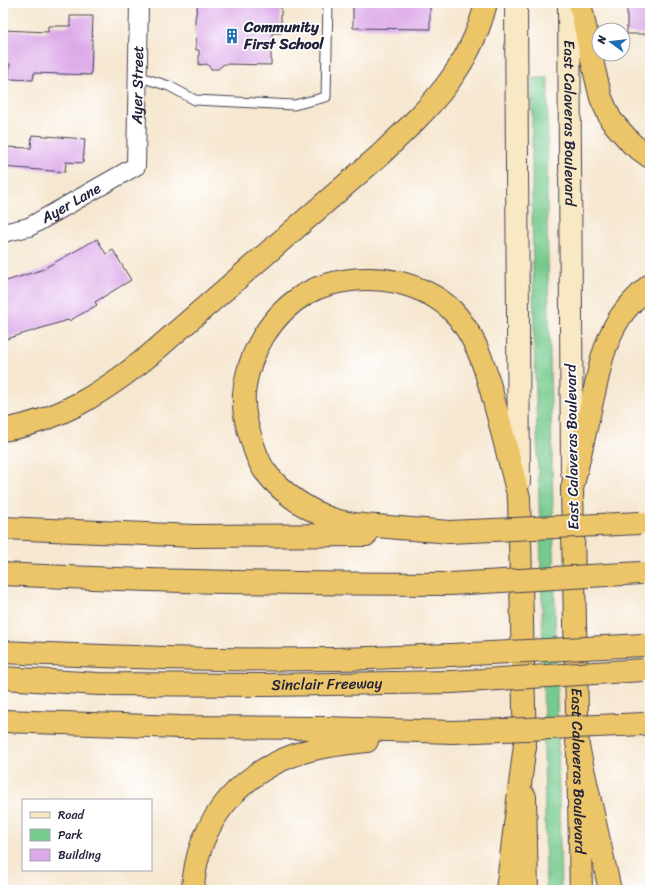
<svg xmlns="http://www.w3.org/2000/svg" width="653" height="893" viewBox="0 0 653 893" font-family="Sriracha,sans-serif">
	<style>
		.green { fill: #76ca8d; stroke: #4c7664 }
		.building { fill: #dba8e8 }
		.lines { fill: none; stroke-linecap: round; stroke-linejoin: round }
		.service-casing { stroke: #424051; stroke-width: 11 }
		.minor-casing { stroke: #424051; stroke-width: 20 }
		.secondary-casing { stroke: #424051; stroke-width: 24 }
		.trunk-casing { stroke: #424051; stroke-width: 24 }
		.motorway-casing { stroke: #424051; stroke-width: 24 }
		.service { stroke: #fff; stroke-width: 9 }
		.minor { stroke: #fff; stroke-width: 18 }
		.secondary { stroke: #f8e8c3; stroke-width: 22 }
		.trunk { stroke: #edc569; stroke-width: 22 }
		.motorway { stroke: #edc569; stroke-width: 22 }
		.motorway-bridge-casing { stroke: #424051; stroke-width: 24; stroke-linecap: butt }
		.motorway-bridge { stroke: #edc569; stroke-width: 22 }
		.labels { text-anchor: middle; stroke-width: 3.5; stroke-linejoin: round; paint-order: stroke }
		.poi-label { font-size: 15px; font-weight: bold; fill: #22223b; stroke: #fff; text-anchor: start }
		.street-label { font-size: 15px; fill: #22223b; stroke: #fff }
	</style>
	<rect width="100%" height="100%" fill="#fff"/>
	<filter id="ink" filterUnits="userSpaceOnUse"><feTurbulence type="fractalNoise" baseFrequency=".025" numOctaves="2"/><feDisplacementMap in="SourceGraphic" scale="8" xChannelSelector="R" yChannelSelector="G"/><feConvolveMatrix kernelMatrix="1 2 1 2 8 2 1 2 1" color-interpolation-filters="sRGB"/></filter>
	<filter id="wash" filterUnits="userSpaceOnUse"><feTurbulence type="fractalNoise" baseFrequency=".012" numOctaves="4" result="noise"/><feDisplacementMap in="SourceGraphic" scale="16" xChannelSelector="R" yChannelSelector="G"/><feGaussianBlur stdDeviation="0.9" result="paint"/><feColorMatrix in="noise" values="0 0 0 0 0 0 0 0 0 0 0 0 0 0 0 0 0 1.4 0 .05"/><feComposite in="paint" operator="in"/></filter>
	<g filter="url(#wash)">
		<rect width="100%" height="100%" fill="#f6e7d0"/>
		<polygon class="green" points="532,78 548,78 547,215 561,890 546,890 542,602 534,334 532,206"/>
		<g id="blocks">
			<g class="building">
				<polygon points="198,3 281,3 281,33 272,33 273,48 271,50 271,65 224,64 218,69 211,69 207,64 199,65 199,50 196,50 195,19"/>
				<polygon points="353,3 430,3 430,29 353,28"/>
				<rect x="627" y="3" width="23" height="31"/>
				<polygon points="70,16 93,16 91,75 34,73 33,80 9,79 10,64 3,64 3,30 48,32 48,26 70,26"/>
				<polygon points="32,135 85,139 83,163 66,162 65,172 3,167 3,147 31,148"/>
				<polygon points="97,239 106,254 113,250 131,280 95,302 97,305 69,321 68,320 3,340 3,282 41,270"/>
			</g>
		</g>
	</g>
	<g filter="url(#ink)">
		<use href="#blocks" fill-opacity="0" stroke="#424051" stroke-width="1"/>
		<g class="lines">
			<g class="service-casing">
				<polyline id="service" points="137,76 169,86 195,100 294,105 326,97 328,3"/>
			</g>
			<g class="minor-casing">
				<g id="minor">
					<path id="s1" d="M3 233 29 227 136 166 139 3"/>
				</g>
			</g>
			<g class="secondary-casing">
				<g id="secondary">
					<polyline points="516,3 519,482"/>
					<path id="s2" d="M569 3 572 472"/>
				</g>
			</g>
			<g class="trunk-casing">
				<g id="trunk">
					<path id="s3" d="M572 489 581 890"/>
					<polyline points="519,498 525,748"/>
					<polyline points="525,797 527,890"/>
				</g>
			</g>
			<g class="motorway-casing">
				<g id="motorway">
					<polyline points="580,3 594,69 601,98 611,120 632,144 650,157"/>
					<path d="M3 430C60 421 107 390 151 354L380 155C428 109 470 70 486 3"/>
					<path d="M572 489 602 358C613 323 623 309 650 285"/>
					<polyline points="3,528 194,536 366,535"/>
					<path d="M449 532C429 530 408 529 388 527 366 525 345 525 324 516 302 506 279 490 264 470 258 460 254 449 251 438 246 424 243 408 244 393 248 353 272 313 307 293 332 279 369 276 397 282 421 288 443 298 458 317 482 347 488 380 498 416 505 443 512 470 519 498"/>
					<path d="M3 574C152 582 301 584 450 584"/>
					<path d="M3 652C111 657 219 661 327 659 369 659 410 656 451 655"/>
					<path id="s4" d="M3 678 98 684 268 685 452 682"/>
					<polyline points="3,721 180,727 324,728 453,732"/>
					<polyline points="577,742 610,890"/>
					<path d="M193 890C196 820 243 768 310 750 329 745 348 743 367 741"/>
					<polyline points="507,890 525,744"/>
				</g>
			</g>
			<use href="#service" class="service"/>
			<use href="#minor" class="minor"/>
			<use href="#secondary" class="secondary"/>
			<use href="#trunk" class="trunk"/>
			<use href="#motorway" class="motorway"/>
			<g class="motorway-bridge-casing">
				<g id="motorway-bridge">
					<polyline points="449,532 640,523"/>
					<polyline points="450,584 641,573"/>
					<polyline points="451,655 643,645"/>
					<polyline points="452,682 643,670"/>
					<polyline points="453,732 644,724"/>
				</g>
			</g>
			<use href="#motorway-bridge" class="motorway-bridge"/>
		</g>
	</g>
	<defs>
		<g id="building-bare" transform="scale(1.2)"><path d="M-4-6H4V6H1V3H-1V6H-4ZM-2.5-4.3h1.7v1.8h-1.7ZM.8-4.3h1.7v1.8H.8ZM-2.5-1h1.7V.8h-1.7ZM.8-1h1.7V.8H.8Z" fill="#1f6fb2" stroke="#fff" stroke-width="2.5" paint-order="stroke"/></g>
	</defs>
	<g fill-rule="evenodd">
		<use href="#building-bare" x="232" y="36"/>
	</g>
	<g class="labels">
		<g class="poi-label">
			<text x="244" y="32">Community<tspan x="244" dy="17">First School</tspan></text>
		</g>
		<g class="street-label">
			<text dy="5" stroke="none"><textPath href="#s1" startOffset="231">Ayer Street</textPath></text>
			<text dy="5" stroke="none"><textPath href="#s2" startOffset="120">East Calaveras Boulevard</textPath></text>
			<text dy="5" stroke="none"><textPath href="#s1" startOffset="75">Ayer Lane</textPath></text>
			<text transform="translate(572 447) rotate(-91)" y="5">East Calaveras Boulevard</text>
			<text dy="5" stroke="none"><textPath href="#s4" startOffset="324">Sinclair Freeway</textPath></text>
			<text dy="5" stroke="none"><textPath href="#s3" startOffset="282">East Calaveras Boulevard</textPath></text>
		</g>
	</g>
	<rect width="653" height="893" fill="none" stroke="#fff" stroke-width="16"/>
	<rect x="22" y="799" width="130" height="72" fill="#ffffff" stroke="#a7a7b1"/>
	<rect x="30" y="812" width="20" height="6" fill="#f8e8c3" stroke="#a7a7b1"/>
	<text x="58" y="819" font-size="12" fill="#22223b">Road</text>
	<rect x="30" y="829" width="20" height="12" fill="#76ca8d" stroke="#a7a7b1"/>
	<text x="58" y="839" font-size="12" fill="#22223b">Park</text>
	<rect x="30" y="849" width="20" height="12" fill="#dba8e8" stroke="#a7a7b1"/>
	<text x="58" y="859" font-size="12" fill="#22223b">Building</text>
	<g transform="translate(611 42) rotate(285)"><circle r="19" fill="#ffffff" stroke="#a7a7b1"/>
	<path d="M0-3L7 15L0 10L-7 15Z" fill="#1f6fb2"/>
	<text y="-6" font-size="11" font-weight="bold" text-anchor="middle" fill="#22223b">N</text>
	</g>
</svg>
